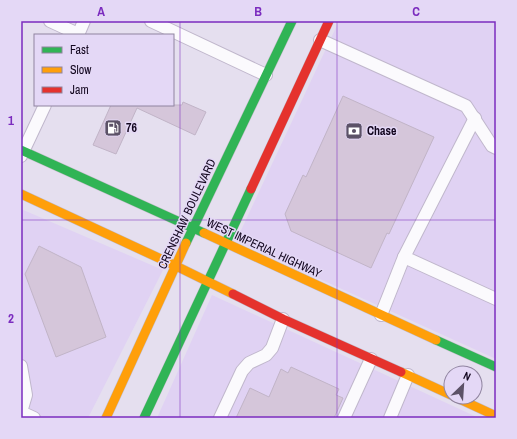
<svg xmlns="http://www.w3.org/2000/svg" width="517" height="439" viewBox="0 0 517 439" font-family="'Archivo Narrow',sans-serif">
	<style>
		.built { fill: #e0d2f3 }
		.building { fill: #d5c6da; stroke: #c1b4c7 }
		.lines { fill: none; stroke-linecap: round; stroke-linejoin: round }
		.lane-casing { stroke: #c0b7cc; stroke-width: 14 }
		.fast-casing { stroke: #c2bdc8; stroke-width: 10 }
		.slow-casing { stroke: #c2bdc8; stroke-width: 10 }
		.jam-casing { stroke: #c2bdc8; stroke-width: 10 }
		.lane { stroke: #fbfafd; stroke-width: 12 }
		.fast { stroke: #30b455; stroke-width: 9 }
		.slow { stroke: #ff9f0a; stroke-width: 9 }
		.jam { stroke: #e5322d; stroke-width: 9 }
		.grid { fill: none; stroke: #7b2cbf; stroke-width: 1; stroke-opacity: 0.55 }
		.labels { text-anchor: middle; stroke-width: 3; stroke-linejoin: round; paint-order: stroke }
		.poi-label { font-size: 12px; font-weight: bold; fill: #12061e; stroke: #e4d8f6; text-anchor: start }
		.street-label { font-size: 12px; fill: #12061e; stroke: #e4d8f6 }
		.neatline { fill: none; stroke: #7b2cbf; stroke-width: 1.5 }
		.grid-label { font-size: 13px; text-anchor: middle; font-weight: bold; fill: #7b2cbf }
	</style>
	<rect width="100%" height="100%" fill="#e5dfef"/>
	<g class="built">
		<polygon points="339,21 496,21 496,359 236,241"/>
		<polygon points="21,209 163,270 88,418 21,418"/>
		<polygon points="212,295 479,418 157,418"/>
	</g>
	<g class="building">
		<polygon points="343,96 434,137 389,234 387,233 371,268 291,231 285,214 303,175 306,177"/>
		<polygon points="183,102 206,112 195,135 137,108 116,154 93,145 111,105 182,105"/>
		<polygon points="39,246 81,267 106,337 56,357 25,274"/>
		<polygon points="291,367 339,389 336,395 343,398 334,418 236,418 250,388 269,397 281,369 288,373"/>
	</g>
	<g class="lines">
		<g class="lane-casing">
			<g id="lane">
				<polyline points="50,21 78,34"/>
				<polyline points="151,21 266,75"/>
				<polyline points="78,35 84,21"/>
				<polyline points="320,40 466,106 492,146 496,148"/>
				<polyline points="21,156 45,105"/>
				<polyline points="404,257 496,299"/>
				<polyline points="381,315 404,257 475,118"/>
				<polyline points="21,366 26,395 21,412 34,418"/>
				<polyline points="220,418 242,371 249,363 266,355 272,348 283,319"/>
				<polyline points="344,418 371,359"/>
				<polyline points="390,418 408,375"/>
			</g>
		</g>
		<g class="fast-casing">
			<g id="fast">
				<polyline points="21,150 204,233"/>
				<polyline points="186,243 292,21"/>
				<polyline points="436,340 496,367"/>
				<polyline points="144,418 251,189"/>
			</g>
		</g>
		<g class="slow-casing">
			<g id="slow">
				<polyline points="21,194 176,266 233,294"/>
				<polyline points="204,233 436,340"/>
				<polyline points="401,372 451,395"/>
				<polyline points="455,397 496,416"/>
				<polyline points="106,418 186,243"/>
			</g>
		</g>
		<g class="jam-casing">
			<g id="jam">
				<polyline points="251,189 329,21"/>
				<polyline points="233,294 283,319 401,372"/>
			</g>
		</g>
		<use href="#lane" class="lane"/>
		<use href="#fast" class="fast"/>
		<use href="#slow" class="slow"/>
		<use href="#jam" class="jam"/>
	</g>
	<path class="grid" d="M180 21V418M337 21V418M21 220H496"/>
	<defs>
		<g id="fuel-square" transform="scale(0.9)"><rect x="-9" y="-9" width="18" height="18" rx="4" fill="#5c5267" stroke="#e4d8f6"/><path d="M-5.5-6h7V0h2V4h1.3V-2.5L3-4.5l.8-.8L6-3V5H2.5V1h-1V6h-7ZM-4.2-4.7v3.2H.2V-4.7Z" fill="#fff"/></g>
		<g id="bank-square" transform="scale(0.9)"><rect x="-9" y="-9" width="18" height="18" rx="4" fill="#5c5267" stroke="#e4d8f6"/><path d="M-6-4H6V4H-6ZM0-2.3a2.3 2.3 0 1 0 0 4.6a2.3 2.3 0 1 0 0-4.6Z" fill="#fff"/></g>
	</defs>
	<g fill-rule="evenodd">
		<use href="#fuel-square" x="113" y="128"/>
		<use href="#bank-square" x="354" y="131"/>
	</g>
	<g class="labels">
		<g class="poi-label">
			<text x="126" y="132">76</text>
			<text x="367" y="135">Chase</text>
		</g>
		<g class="street-label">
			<text transform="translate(187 214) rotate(-65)" y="4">CRENSHAW BOULEVARD</text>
			<text transform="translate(264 248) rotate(25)" y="4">WEST IMPERIAL HIGHWAY</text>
		</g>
	</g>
	<rect width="517" height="439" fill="none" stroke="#e4d8f6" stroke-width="44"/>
	<rect x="34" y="34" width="140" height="72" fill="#e4d8f6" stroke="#9084a0"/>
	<rect x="42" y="47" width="20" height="6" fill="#30b455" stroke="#9084a0"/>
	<text x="70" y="54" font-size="12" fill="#12061e">Fast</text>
	<rect x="42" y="67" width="20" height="6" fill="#ff9f0a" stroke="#9084a0"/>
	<text x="70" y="74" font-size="12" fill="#12061e">Slow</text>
	<rect x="42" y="87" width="20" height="6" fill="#e5322d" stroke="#9084a0"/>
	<text x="70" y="94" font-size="12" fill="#12061e">Jam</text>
	<g transform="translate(463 385) rotate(25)"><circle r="19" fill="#e4d8f6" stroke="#9084a0"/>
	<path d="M0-3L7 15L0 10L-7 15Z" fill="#5c5267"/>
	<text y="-6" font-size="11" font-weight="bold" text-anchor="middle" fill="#12061e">N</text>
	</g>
	<rect x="22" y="22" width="473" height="395" class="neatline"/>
	<g class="grid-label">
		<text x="101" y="16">A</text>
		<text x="258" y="16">B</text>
		<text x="416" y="16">C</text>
		<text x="11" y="125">1</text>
		<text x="11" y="323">2</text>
	</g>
</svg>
